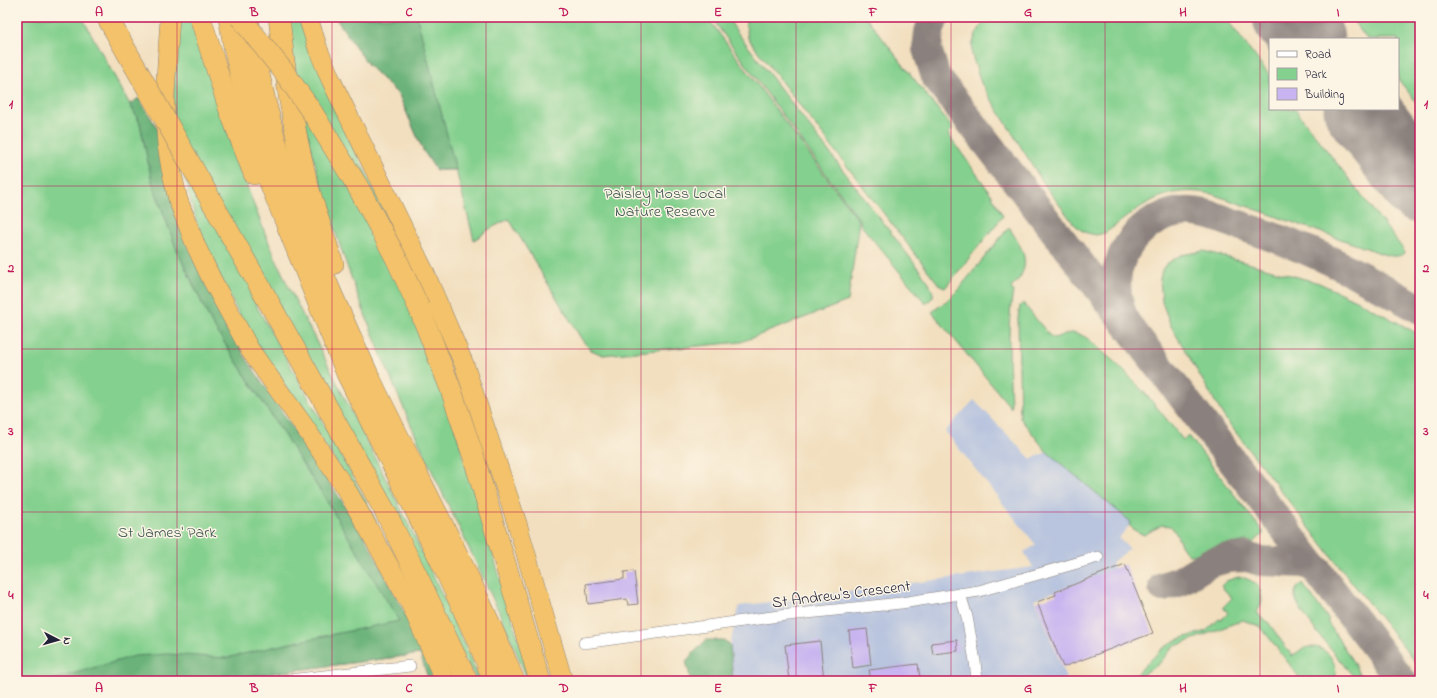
<svg xmlns="http://www.w3.org/2000/svg" width="1437" height="698" viewBox="0 0 1437 698" font-family="'Indie Flower',sans-serif">
	<style>
		.industrial { fill: #b9c5de }
		.green { fill: #84d08e; stroke: #537964 }
		.forest { fill: #6bb279; stroke: #466a5a }
		.lines { fill: none; stroke-linecap: round; stroke-linejoin: round }
		.taxiway { stroke: #8a807d; stroke-width: 30 }
		.runway { stroke: #8a807d; stroke-width: 75 }
		.building { fill: #c7b4f0 }
		.minor-casing { stroke: #8a807d; stroke-width: 12 }
		.trunk-casing { stroke: #8a807d; stroke-width: 20 }
		.motorway-casing { stroke: #8a807d; stroke-width: 22 }
		.minor { stroke: #fff; stroke-width: 11 }
		.trunk { stroke: #f3c26a; stroke-width: 19 }
		.motorway { stroke: #f3c26a; stroke-width: 21 }
		.motorway-bridge-casing { stroke: #8a807d; stroke-width: 22; stroke-linecap: butt }
		.motorway-bridge { stroke: #f3c26a; stroke-width: 21 }
		.grid { fill: none; stroke: #c2185b; stroke-width: 1; stroke-opacity: 0.55 }
		.labels { text-anchor: middle; stroke-width: 3; stroke-linejoin: round; paint-order: stroke }
		.park-label { font-size: 16px; fill: #3f5654; stroke: #fcf5e5 }
		.street-label { font-size: 16px; fill: #22223b; stroke: #fcf5e5 }
		.neatline { fill: none; stroke: #c2185b; stroke-width: 1.5 }
		.grid-label { font-size: 13px; text-anchor: middle; font-weight: bold; fill: #c2185b }
	</style>
	<rect width="100%" height="100%" fill="#fcf5e5"/>
	<filter id="ink" filterUnits="userSpaceOnUse"><feTurbulence type="fractalNoise" baseFrequency=".025" numOctaves="2"/><feDisplacementMap in="SourceGraphic" scale="8" xChannelSelector="R" yChannelSelector="G"/><feConvolveMatrix kernelMatrix="1 2 1 2 8 2 1 2 1" color-interpolation-filters="sRGB"/></filter>
	<filter id="wash" filterUnits="userSpaceOnUse"><feTurbulence type="fractalNoise" baseFrequency=".012" numOctaves="4" result="noise"/><feDisplacementMap in="SourceGraphic" scale="16" xChannelSelector="R" yChannelSelector="G"/><feGaussianBlur stdDeviation="0.9" result="paint"/><feColorMatrix in="noise" values="0 0 0 0 0 0 0 0 0 0 0 0 0 0 0 0 0 1.4 0 .05"/><feComposite in="paint" operator="in"/></filter>
	<g filter="url(#wash)">
		<rect width="100%" height="100%" fill="#f2dfbf"/>
		<polygon class="industrial" points="974,400 1031,459 1047,452 1132,522 1119,538 1130,549 1112,562 1114,569 1035,599 1066,678 1057,681 733,681 730,645 739,606 1033,567 1024,552 1036,545 945,431"/>
		<g class="green">
			<polygon points="17,17 82,17 140,123 152,181 176,248 211,322 326,500 420,654 214,681 17,681"/>
			<path d="M176 17H192C217 101 243 184 278 264 294 300 313 334 330 369 382 472 436 574 480 681H477L267 299 256 305 344 460 378 524 244 325 200 235 185 180 173 114Z"/>
			<path d="M286 17H302L332 103 369 179 430 302 454 424 531 681H528C494 593 449 511 411 425 375 343 341 258 317 171 303 120 295 68 286 17Z"/>
			<polygon points="335,17 707,17 859,221 848,301 741,342 603,355 591,350 582,340 509,219 491,228 474,240 456,170 436,170 423,150 399,95 369,66"/>
			<polygon points="711,17 736,17 731,23 737,32 928,281 933,293 933,297 926,304 860,224 861,222"/>
			<polygon points="745,17 866,17 953,129 948,134 991,194 1003,216 945,288 940,286 760,54 748,38"/>
			<path d="M987 17H1225L1270 76V109H1295L1403 249 1404 253C1398 258 1393 256 1386 255L1212 194C1179 187 1156 195 1129 215 1121 221 1114 227 1105 233L1096 235 1087 233 1081 230 1074 224 1046 187 981 83 972 55V45L976 34Z"/>
			<polygon points="1350,17 1420,17 1420,107 1398,79 1398,39 1367,39"/>
			<path d="M1009 227C1024 252 1034 265 1011 288L1013 291C1006 330 1010 369 1011 408L932 312 950 298 958 290Z"/>
			<polygon points="1204,251 1319,283 1362,303 1420,335 1420,668 1328,552 1224,417 1171,326 1162,302 1160,279 1162,270 1166,264 1181,255"/>
			<path d="M1023 303 1050 336 1054 338C1064 335 1071 330 1081 335 1089 338 1096 346 1103 352 1134 378 1158 408 1183 440L1189 436 1264 533 1253 543 1249 541H1245L1199 554 1189 555C1179 548 1179 533 1170 526L1162 525 1144 535 1134 530 1129 525 1131 522 1047 452 1020 418 1018 318 1020 306Z"/>
			<path d="M1238 577C1257 578 1269 595 1257 612L1263 620 1268 622 1292 656C1298 652 1303 647 1311 647 1329 646 1339 666 1335 681H1302L1261 627 1243 620 1173 647 1159 664 1132 681H1125L1131 679 1162 649 1176 640 1206 631 1219 619 1221 620 1228 613 1223 607 1232 598 1221 586 1226 581Z"/>
			<path d="M1302 583 1329 620 1327 621 1353 662 1363 681H1355L1354 677C1343 664 1295 609 1295 596 1294 590 1298 587 1302 583Z"/>
		</g>
		<g class="forest">
			<polygon points="335,17 417,17 456,170 436,170 423,150 399,95 369,66"/>
			<polygon points="139,98 160,133 244,355 362,531 440,681 429,681 420,654 211,681 47,681 135,656 168,654 226,658 290,643 399,621 326,500 211,322 176,248 152,181 140,123 130,104"/>
			<polygon points="706,640 724,640 730,645 733,681 691,681 686,661"/>
		</g>
		<g class="lines">
			<g class="taxiway">
				<polyline points="934,17 929,32 927,49 936,77 1402,681"/>
				<path d="M1123 317C1113 290 1113 267 1130 243 1142 226 1163 213 1183 212 1202 210 1221 219 1239 225 1271 236 1304 248 1335 263 1364 277 1392 293 1420 309"/>
				<polyline points="1163,587 1180,581 1209,563 1227,558 1247,557 1260,561 1303,563 1310,565 1317,570"/>
			</g>
			<g class="runway">
				<polyline points="1290,17 1307,39"/>
				<polyline points="1361,109 1420,186"/>
			</g>
		</g>
		<g id="blocks">
			<g class="building">
				<polygon points="1125,564 1153,633 1063,667 1037,602 1056,595 1055,592"/>
				<polygon points="634,571 638,604 628,605 627,599 588,604 586,584 624,579 624,572"/>
				<polygon points="867,629 871,665 853,668 849,631"/>
				<polygon points="957,640 958,651 933,654 931,643"/>
				<polygon points="820,641 824,681 789,681 785,645"/>
				<polygon points="918,664 920,678 891,681 871,681 869,670"/>
			</g>
		</g>
	</g>
	<g filter="url(#ink)">
		<use href="#blocks" fill-opacity="0" stroke="#8a807d" stroke-width="1"/>
		<g class="lines">
			<g class="minor-casing">
				<g id="minor">
					<polyline points="960,594 967,617 975,661 977,681"/>
					<polyline points="584,643 779,616 901,603 979,591 1098,557"/>
					<polyline points="281,681 410,666"/>
				</g>
			</g>
			<g class="trunk-casing">
				<g id="trunk">
					<polyline points="170,17 165,94 165,116 167,145 171,169 178,200 196,246 212,280 250,350 302,423 349,494 411,605 445,681"/>
					<polyline points="308,17 318,49 331,80 424,271 464,364 517,523 563,681"/>
				</g>
			</g>
			<g class="motorway-casing">
				<g id="motorway">
					<polyline points="200,17 229,108 254,174"/>
					<polyline points="229,17 234,47 251,119 266,173 347,374 440,559 480,646 494,681"/>
					<path d="M279 17C284 71 293 126 306 179 314 208 324 236 333 264"/>
					<path d="M249 24C258 75 270 126 286 176 309 246 340 314 371 381 419 481 473 578 514 681"/>
					<polyline points="267,299 385,511 423,588 467,681"/>
					<polyline points="419,308 450,387 473,455 540,681"/>
				</g>
			</g>
			<use href="#minor" class="minor"/>
			<use href="#trunk" class="trunk"/>
			<use href="#motorway" class="motorway"/>
			<g class="motorway-bridge-casing">
				<g id="motorway-bridge">
					<polyline points="107,17 267,299"/>
					<polyline points="240,17 284,72 312,112 358,187 396,258 419,308"/>
				</g>
			</g>
			<use href="#motorway-bridge" class="motorway-bridge"/>
		</g>
	</g>
	<path class="grid" d="M177 17V681M332 17V681M486 17V681M641 17V681M796 17V681M951 17V681M1105 17V681M1260 17V681M17 186H1420M17 349H1420M17 512H1420"/>
	<g class="labels">
		<g class="park-label">
			<text x="665" y="198">Paisley Moss Local<tspan x="665" dy="18">Nature Reserve</tspan></text>
			<text x="167" y="537">St James' Park</text>
		</g>
		<g class="street-label">
			<text transform="translate(841 593) rotate(-7)" y="6">St Andrew's Crescent</text>
		</g>
	</g>
	<rect width="1437" height="698" fill="none" stroke="#fcf5e5" stroke-width="44"/>
	<rect x="1269" y="38" width="130" height="72" fill="#fcf5e5" stroke="#a5a1a1"/>
	<rect x="1277" y="51" width="20" height="6" fill="#ffffff" stroke="#a5a1a1"/>
	<text x="1305" y="58" font-size="12" fill="#22223b">Road</text>
	<rect x="1277" y="68" width="20" height="12" fill="#84d08e" stroke="#a5a1a1"/>
	<text x="1305" y="78" font-size="12" fill="#22223b">Park</text>
	<rect x="1277" y="88" width="20" height="12" fill="#c7b4f0" stroke="#a5a1a1"/>
	<text x="1305" y="98" font-size="12" fill="#22223b">Building</text>
	<g transform="translate(58 640) rotate(96)" stroke="#fcf5e5" stroke-width="3" paint-order="stroke">
	<path d="M0-3L7 15L0 10L-7 15Z" fill="#22223b"/>
	<text y="-6" font-size="11" font-weight="bold" text-anchor="middle" fill="#22223b">N</text>
	</g>
	<rect x="22" y="22" width="1393" height="654" class="neatline"/>
	<g class="grid-label">
		<text x="99" y="16">A</text>
		<text x="254" y="16">B</text>
		<text x="409" y="16">C</text>
		<text x="564" y="16">D</text>
		<text x="718" y="16">E</text>
		<text x="873" y="16">F</text>
		<text x="1028" y="16">G</text>
		<text x="1183" y="16">H</text>
		<text x="1338" y="16">I</text>
		<text x="11" y="108">1</text>
		<text x="1426" y="108">1</text>
		<text x="11" y="272">2</text>
		<text x="1426" y="272">2</text>
		<text x="11" y="435">3</text>
		<text x="1426" y="435">3</text>
		<text x="11" y="599">4</text>
		<text x="1426" y="599">4</text>
		<text x="99" y="692">A</text>
		<text x="254" y="692">B</text>
		<text x="409" y="692">C</text>
		<text x="564" y="692">D</text>
		<text x="718" y="692">E</text>
		<text x="873" y="692">F</text>
		<text x="1028" y="692">G</text>
		<text x="1183" y="692">H</text>
		<text x="1338" y="692">I</text>
	</g>
</svg>
